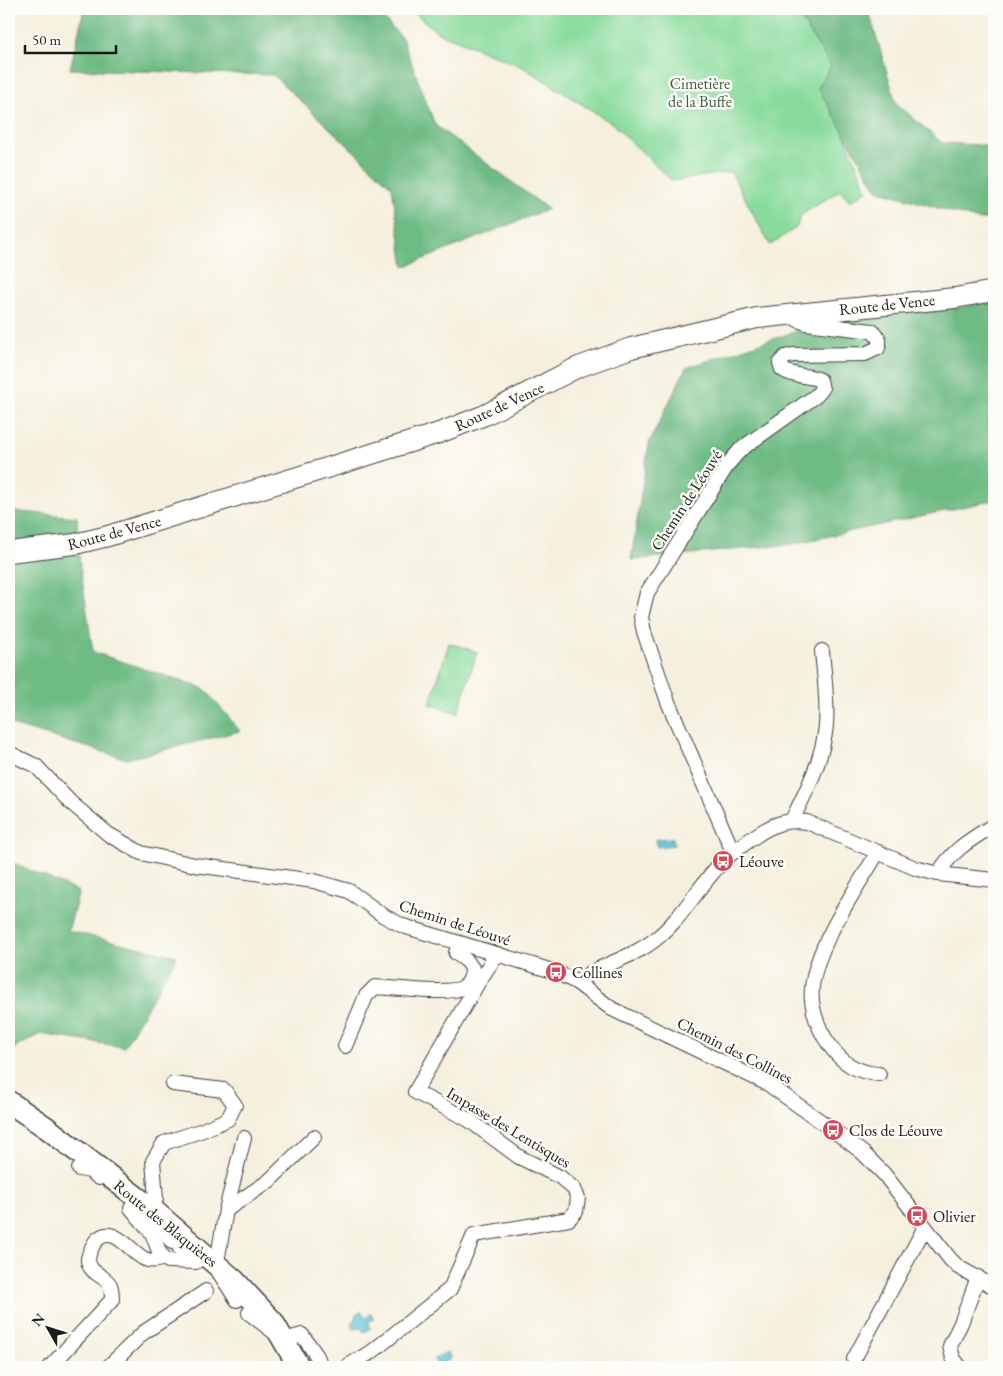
<svg xmlns="http://www.w3.org/2000/svg" width="1003" height="1376" viewBox="0 0 1003 1376" font-family="'EB Garamond',serif">
	<style>
		.green { fill: #88db9c; stroke: #527c5c }
		.forest { fill: #6ebb84; stroke: #456c50 }
		.water { fill: #55c0cf; stroke: #386e76 }
		.lines { fill: none; stroke-linecap: round; stroke-linejoin: round }
		.minor-casing { stroke: #3d3c39; stroke-width: 16 }
		.secondary-casing { stroke: #3d3c39; stroke-width: 22 }
		.primary-casing { stroke: #3d3c39; stroke-width: 24 }
		.minor { stroke: #fff; stroke-width: 14 }
		.secondary { stroke: #fff; stroke-width: 20 }
		.primary { stroke: #fff; stroke-width: 21 }
		.labels { text-anchor: middle; stroke-width: 5; stroke-linejoin: round; paint-order: stroke }
		.park-label { font-size: 16px; fill: #425f49; stroke: #fdfcf7 }
		.street-label { font-size: 16px; fill: #1c1c1c; stroke: #fdfcf7 }
		.poi-label { font-size: 16px; fill: #1c1c1c; stroke: #fdfcf7; text-anchor: start }
	</style>
	<rect width="100%" height="100%" fill="#fdfcf7"/>
	<filter id="ink" filterUnits="userSpaceOnUse"><feTurbulence type="fractalNoise" baseFrequency=".02" numOctaves="2"/><feDisplacementMap in="SourceGraphic" scale="10" xChannelSelector="R" yChannelSelector="G"/><feConvolveMatrix kernelMatrix="1 2 1 2 8 2 1 2 1" color-interpolation-filters="sRGB"/></filter>
	<filter id="wash" filterUnits="userSpaceOnUse"><feTurbulence type="fractalNoise" baseFrequency=".0096" numOctaves="4" result="noise"/><feDisplacementMap in="SourceGraphic" scale="20" xChannelSelector="R" yChannelSelector="G"/><feGaussianBlur stdDeviation="1.12" result="paint"/><feColorMatrix in="noise" values="0 0 0 0 0 0 0 0 0 0 0 0 0 0 0 0 0 1.4 0 .05"/><feComposite in="paint" operator="in"/></filter>
	<g filter="url(#wash)">
		<rect width="100%" height="100%" fill="#f5f0de"/>
		<g class="green">
			<polygon points="410,9 795,9 831,66 842,129 867,191 850,201 840,190 800,216 797,227 770,245 731,172 672,181 613,124 523,67 437,32"/>
			<polygon points="449,643 477,652 458,713 430,704"/>
		</g>
		<g class="forest">
			<polygon points="84,9 375,9 402,38 435,125 548,209 404,267 392,187 273,75 70,69"/>
			<polygon points="795,9 868,9 896,103 942,143 994,146 994,217 979,220 877,190 818,88 831,66"/>
			<polygon points="994,300 994,500 793,544 631,560 649,443 686,368 860,310 959,308"/>
			<polygon points="9,511 77,517 80,566 93,652 205,689 240,731 127,759 9,724"/>
			<polygon points="9,861 79,892 68,931 177,956 124,1047 41,1034 9,1051"/>
		</g>
		<g class="water">
			<polygon points="673,838 674,845 657,847 656,839"/>
			<polygon points="361,1311 366,1317 371,1314 374,1319 369,1321 370,1329 365,1332 360,1328 353,1329 351,1325 355,1318 356,1314"/>
			<polygon points="448,1352 451,1359 437,1366 434,1358"/>
		</g>
	</g>
	<g filter="url(#ink)">
		<g class="lines">
			<g class="minor-casing">
				<g id="minor">
					<polyline points="9,753 36,766 70,802 108,834 141,853 195,865 314,881 349,891 384,916 403,926 556,972 576,982 612,1009 768,1084 833,1130 863,1153 884,1174 950,1259 958,1267 994,1287"/>
					<path d="M792 820C807 790 823 759 826 725 828 700 824 675 822 651"/>
					<path d="M733 852 668 702 644 632 641 617 647 593 728 464 741 449 817 395 822 389 820 380C808 374 793 378 782 369L780 363 785 357 793 355 865 354 878 348C881 339 878 337 872 331L806 323 798 320 794 316"/>
					<path d="M878 852C856 890 807 957 812 1001 814 1017 821 1034 831 1047 842 1063 859 1073 879 1074"/>
					<path d="M938 874C953 849 970 840 994 825"/>
					<path d="M576 982C601 964 633 958 657 938 683 917 700 884 724 860 732 852 742 846 751 839 771 825 783 819 807 822L915 868 938 874 994 880"/>
					<path d="M345 1046 366 996 375 987C394 988 446 995 462 988 470 984 472 976 472 968L467 961 456 953 459 944"/>
					<polyline points="244,1138 226,1210 269,1181 314,1137"/>
					<polyline points="79,1169 90,1171 99,1178"/>
					<polyline points="131,1208 152,1233 160,1254 168,1261 196,1262"/>
					<polyline points="226,1210 216,1268 237,1300"/>
					<polyline points="172,1242 152,1216 152,1209 156,1199 153,1161 164,1143 203,1130 228,1119 235,1105 224,1090 173,1084"/>
					<polyline points="180,1249 201,1259"/>
					<polyline points="249,1313 284,1340 302,1335 317,1356 321,1367"/>
					<polyline points="854,1359 925,1227"/>
					<path d="M50 1367 112 1300C112 1295 112 1290 110 1285 105 1275 89 1274 88 1260 88 1255 92 1247 95 1242 112 1222 129 1250 143 1258 149 1262 159 1260 165 1258"/>
					<polyline points="108,1367 143,1333 206,1291"/>
					<polyline points="346,1367 373,1351 450,1289 474,1235 569,1219 576,1211 578,1198 574,1189 560,1177 519,1157 469,1120 415,1092 479,981 497,954"/>
					<polyline points="960,1367 953,1358 950,1346 961,1323 978,1277"/>
				</g>
			</g>
			<g class="secondary-casing">
				<polyline id="secondary" points="9,552 75,544 108,536 439,433 485,415 576,368 631,348 757,318 955,298 994,291"/>
			</g>
			<g class="primary-casing">
				<polyline id="primary" points="9,1102 47,1128 152,1209 234,1280 273,1322 299,1367"/>
			</g>
			<use href="#minor" class="minor"/>
			<use href="#secondary" class="secondary"/>
			<use href="#primary" class="primary"/>
		</g>
	</g>
	<defs>
		<g id="bus-disc" transform="scale(1.125)"><circle r="9.5" fill="#d1495b" stroke="#fdfcf7"/><path d="M-5-6H5V4H4V6H2V4H-2V6H-4V4H-5ZM-3.5-4V0h7V-4ZM-3.5 1.2v1.5H-2V1.2ZM2 1.2v1.5H3.5V1.2Z" fill="#fff"/></g>
	</defs>
	<g fill-rule="evenodd">
		<use href="#bus-disc" x="723" y="861"/>
		<use href="#bus-disc" x="556" y="972"/>
		<use href="#bus-disc" x="833" y="1130"/>
		<use href="#bus-disc" x="917" y="1216"/>
	</g>
	<g class="labels">
		<g class="park-label">
			<text x="700" y="89">Cimetière<tspan x="700" dy="18">de la Buffe</tspan></text>
		</g>
		<g class="street-label">
			<text transform="translate(887 304) rotate(-6)" y="6">Route de Vence</text>
			<text transform="translate(499 406) rotate(-25)" y="6">Route de Vence</text>
			<text transform="translate(686 500) rotate(-57)" y="6">Chemin de Léouvé</text>
			<text transform="translate(114 532) rotate(-15)" y="6">Route de Vence</text>
			<text transform="translate(455 922) rotate(18)" y="6">Chemin de Léouvé</text>
			<text transform="translate(735 1050) rotate(27)" y="6">Chemin des Collines</text>
			<text transform="translate(509 1127) rotate(31)" y="6">Impasse des Lentisques</text>
			<text transform="translate(166 1223) rotate(39)" y="6">Route des Blaquières</text>
		</g>
		<g class="poi-label">
			<text x="739" y="867">Léouve</text>
			<text x="572" y="978">Collines</text>
			<text x="849" y="1136">Clos de Léouve</text>
			<text x="933" y="1222">Olivier</text>
		</g>
	</g>
	<rect width="1003" height="1376" fill="none" stroke="#fdfcf7" stroke-width="30"/>
	<g transform="translate(48 1328) rotate(309)" stroke="#fdfcf7" stroke-width="4" paint-order="stroke">
	<path d="M0-4L9 19L0 12L-9 19Z" fill="#1c1c1c"/>
	<text y="-8" font-size="14" font-weight="bold" text-anchor="middle" fill="#1c1c1c">N</text>
	</g>
	<path d="M25 45v8h91v-8" fill="none" stroke="#1c1c1c" stroke-width="2.5"/>
	<text x="32" y="45" font-size="15" fill="#1c1c1c" stroke="#fdfcf7" stroke-width="4" paint-order="stroke">50 m</text>
</svg>
